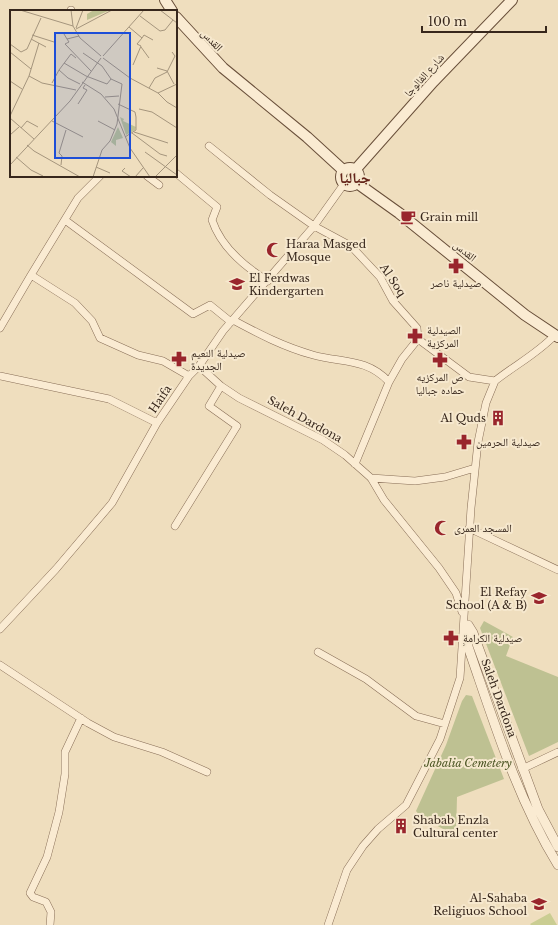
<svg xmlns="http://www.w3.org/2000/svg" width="558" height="925" viewBox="0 0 558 925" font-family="'Libre Baskerville','Noto Naskh Arabic',serif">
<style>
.green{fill:#cacd92}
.cemetery{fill:#bec192}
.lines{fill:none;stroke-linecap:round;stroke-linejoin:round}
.minor-casing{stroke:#886e57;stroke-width:8}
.tertiary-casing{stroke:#886e57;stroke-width:10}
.secondary-casing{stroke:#694f3a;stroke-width:12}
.minor{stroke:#faebd2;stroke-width:7}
.tertiary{stroke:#faebd2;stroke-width:9}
.secondary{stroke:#faebd2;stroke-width:10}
.labels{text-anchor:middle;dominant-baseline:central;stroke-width:4;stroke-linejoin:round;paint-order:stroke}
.street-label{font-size:11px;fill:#37271c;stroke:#f6e8ce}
.poi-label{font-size:11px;fill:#37271c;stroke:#f6e8ce;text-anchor:start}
.park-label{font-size:11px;font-style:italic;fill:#4a5422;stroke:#f6e8ce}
.district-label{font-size:15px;font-weight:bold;fill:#65251a;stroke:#f6e8ce}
.inset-road{fill:none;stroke:#a5957d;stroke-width:1}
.view{fill:#1d4ed8;fill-opacity:0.15;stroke:#1d4ed8;stroke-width:2}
.inset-edge{fill:none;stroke:#37271c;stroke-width:2}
</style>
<rect width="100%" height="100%" fill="#efdebe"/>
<!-- green -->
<path class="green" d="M550,913L557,925H531L530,924Z"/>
<!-- cemetery -->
<path class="cemetery" d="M484,621L513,637L506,656L558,677V742L529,756L480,628Z
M466,695L472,696L504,779L457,797L456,836L421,817L416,811L446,745L462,701Z"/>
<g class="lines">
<!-- minor casing -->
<g class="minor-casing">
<path id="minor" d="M71,10V11
M209,146L270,195L314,226L351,246L380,277L393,301L417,328L418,339L469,377L495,381L486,403L478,442L471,508L460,678L440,739L406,805L378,829L363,846L347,870L328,925
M176,173L217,207L212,220C221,247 245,267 268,281
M100,176L78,198L31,275L75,303L92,321L100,338L138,355L163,361L189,376
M147,176L159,185
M65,220L193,314L210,305L231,322
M233,320C259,334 284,347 313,355C342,363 367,358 389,382L402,359L418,339
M0,328L31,275
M199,366L221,386L239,398L323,440L345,455L371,478L384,500L439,568L456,593L462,612
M0,376L109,399L157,423
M495,381C515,365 537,354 555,335
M355,464L389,382
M371,478L415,481L445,477L475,468
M175,526L237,426L209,406L221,386
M469,528L558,570
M0,629L56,569L112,503L157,423L189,376L199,366L223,331L314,226L344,184
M318,652L366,679L416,716L445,724
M0,665L88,723L114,737L162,752L207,772
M522,769L558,752
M50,925L51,912L46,902L33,897L30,893L47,857L59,812L65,774V752L81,718"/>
</g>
<!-- tertiary casing -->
<g class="tertiary-casing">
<path id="tertiary" d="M468,625L465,638C492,715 515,795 558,865
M468,625L473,633L538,809L558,847"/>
</g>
<!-- secondary casing -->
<g class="secondary-casing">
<path id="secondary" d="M165,0L172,11
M176,17L223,68L307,137L343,170
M341 177a9 9 0 1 1 18 0a9 9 0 1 1-18 0Z
M356,169L433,82L512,0
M357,183L399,213L525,315L558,337"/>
</g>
<!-- minor -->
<use href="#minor" class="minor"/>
<!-- tertiary -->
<use href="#tertiary" class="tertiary"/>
<!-- secondary -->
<use href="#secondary" class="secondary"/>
</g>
<!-- icons -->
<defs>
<g id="cafe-bare" transform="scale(1.2)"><path d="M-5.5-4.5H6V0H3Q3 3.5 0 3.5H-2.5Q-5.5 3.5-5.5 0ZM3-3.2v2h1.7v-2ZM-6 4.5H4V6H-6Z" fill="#99252c" stroke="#f6e8ce" stroke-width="2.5" paint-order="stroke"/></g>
<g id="mosque-bare" transform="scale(1.2)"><path d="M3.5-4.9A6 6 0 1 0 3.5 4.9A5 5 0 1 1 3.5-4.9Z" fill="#99252c" stroke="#f6e8ce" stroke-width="2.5" paint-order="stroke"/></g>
<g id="pharmacy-bare" transform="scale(1.2)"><path d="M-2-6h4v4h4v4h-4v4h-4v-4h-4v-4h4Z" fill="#99252c" stroke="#f6e8ce" stroke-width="2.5" paint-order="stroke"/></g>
<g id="school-bare" transform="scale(1.2)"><path d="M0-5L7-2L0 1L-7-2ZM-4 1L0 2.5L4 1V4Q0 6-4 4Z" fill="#99252c" stroke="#f6e8ce" stroke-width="2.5" paint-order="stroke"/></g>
<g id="building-bare" transform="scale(1.2)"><path d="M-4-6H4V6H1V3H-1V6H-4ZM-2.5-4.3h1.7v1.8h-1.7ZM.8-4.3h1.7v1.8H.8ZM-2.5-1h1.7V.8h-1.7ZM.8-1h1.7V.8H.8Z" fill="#99252c" stroke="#f6e8ce" stroke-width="2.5" paint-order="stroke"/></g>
</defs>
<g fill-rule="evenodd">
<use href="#cafe-bare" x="408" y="217"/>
<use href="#mosque-bare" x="274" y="250"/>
<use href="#pharmacy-bare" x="456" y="266"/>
<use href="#school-bare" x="237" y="284"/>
<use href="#pharmacy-bare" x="415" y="336"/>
<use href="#pharmacy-bare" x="179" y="359"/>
<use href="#pharmacy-bare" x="440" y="360"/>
<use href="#building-bare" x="498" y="418"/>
<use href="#pharmacy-bare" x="464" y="442"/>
<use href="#mosque-bare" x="442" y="528"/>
<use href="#school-bare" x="539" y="598"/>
<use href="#pharmacy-bare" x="451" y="638"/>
<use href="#building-bare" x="401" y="826"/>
<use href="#school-bare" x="539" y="904"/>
</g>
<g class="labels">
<!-- street labels -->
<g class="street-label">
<text transform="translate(212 40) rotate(46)">القدس</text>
<text transform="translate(424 75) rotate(-48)">شارع الفالوجا</text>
<text transform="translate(465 251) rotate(39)">القدس</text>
<text transform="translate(393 280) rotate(56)">Al Soq</text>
<text transform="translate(160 399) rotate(-56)">Haifa</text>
<text transform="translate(305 419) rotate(29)">Saleh Dardona</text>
<text transform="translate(499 698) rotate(70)">Saleh Dardona</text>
</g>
<!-- poi labels -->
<g class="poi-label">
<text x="420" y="217">Grain mill</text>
<text x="286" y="244">Haraa Masged<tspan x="286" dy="13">Mosque</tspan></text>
<text x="249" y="278">El Ferdwas<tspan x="249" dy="13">Kindergarten</tspan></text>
<text x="456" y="283" text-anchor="middle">صيدلية ناصر</text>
<text x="427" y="330">الصيدلية<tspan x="427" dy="13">المركزية</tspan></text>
<text x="191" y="353">صيدلية النعيم<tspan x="191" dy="13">الجديدة</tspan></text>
<text x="440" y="377" text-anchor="middle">ص المركزيه<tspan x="440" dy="13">حماده جباليا</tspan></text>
<text x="486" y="418" text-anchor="end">Al Quds</text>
<text x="476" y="442">صيدلية الحرمين</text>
<text x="454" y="528">المسجد العمرى</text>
<text x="527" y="592" text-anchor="end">El Refay<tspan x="527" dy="13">School (A &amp; B)</tspan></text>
<text x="463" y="638">ِِصيدلية الكرامة</text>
<text x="413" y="820">Shabab Enzla<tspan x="413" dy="13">Cultural center</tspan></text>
<text x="527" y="898" text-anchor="end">Al-Sahaba<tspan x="527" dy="13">Religiuos School</tspan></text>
</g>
<!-- park labels -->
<g class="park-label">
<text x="468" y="763">Jabalia Cemetery</text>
</g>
<!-- district labels -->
<g class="district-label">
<text x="355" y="177">جباليا</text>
</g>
</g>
<!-- overview -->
<g transform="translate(10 10)">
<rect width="167" height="167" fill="#efdebe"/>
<path d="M84,0H98V1L77,10V4ZM110,107L114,109L113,111L126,117L125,120L116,125ZM108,117L113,128L106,130V136L101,132Z" fill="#bec192"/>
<path class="inset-road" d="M10,0L63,16L70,28L91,46M61,0L63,16M150,0L167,13M130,6L150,21L155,20L163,10M119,17L132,28L134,25L143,30M66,18L73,0M66,19L102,0M54,24L57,29L69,26M22,25L44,32M21,29L36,37M57,29L59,32L55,34L81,61M0,34L11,42L17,39L31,8M131,37L139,48M0,42L21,59M73,43L92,56L101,69L112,74L107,114L100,131L92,140L83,167M93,46L134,0M66,48L61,44L49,60L58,68L70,74M93,48L120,68L148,83L157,92L167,98M54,53L76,66M123,55L131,36L127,34L132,28M147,58L157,61L164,74M19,66L32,73L66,80M76,66L97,74L101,69M0,71L12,79M72,72L91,84L104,99L120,138L140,167M42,73L49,60M139,78L145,68L157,62L165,46L162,42M148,83L167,74M95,87L109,86M68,94L77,80L73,78L75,75M108,94L125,102L126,107V120L115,127M129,99L142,102L167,118M0,106L19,66L29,33M0,108L24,129M42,111L73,127M88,111L105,120M11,118L17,111L28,117M124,122L158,133M122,123L150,144L157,146M0,125L9,117M17,135L24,141L70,167M135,142L167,165M6,147L21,160L33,166M0,155L60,91L91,48M51,155L52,146L49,143L56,120M86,157L100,163M115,158L112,161L121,167M125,167L133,158M145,167L167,145"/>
<path class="view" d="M45,23H120V148H45Z"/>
<rect width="167" height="167" class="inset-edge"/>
</g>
<!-- scale -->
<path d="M422 26v6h124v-6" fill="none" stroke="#37271c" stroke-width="2"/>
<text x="428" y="26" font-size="12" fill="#37271c" stroke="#f6e8ce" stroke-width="3" paint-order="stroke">100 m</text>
</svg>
